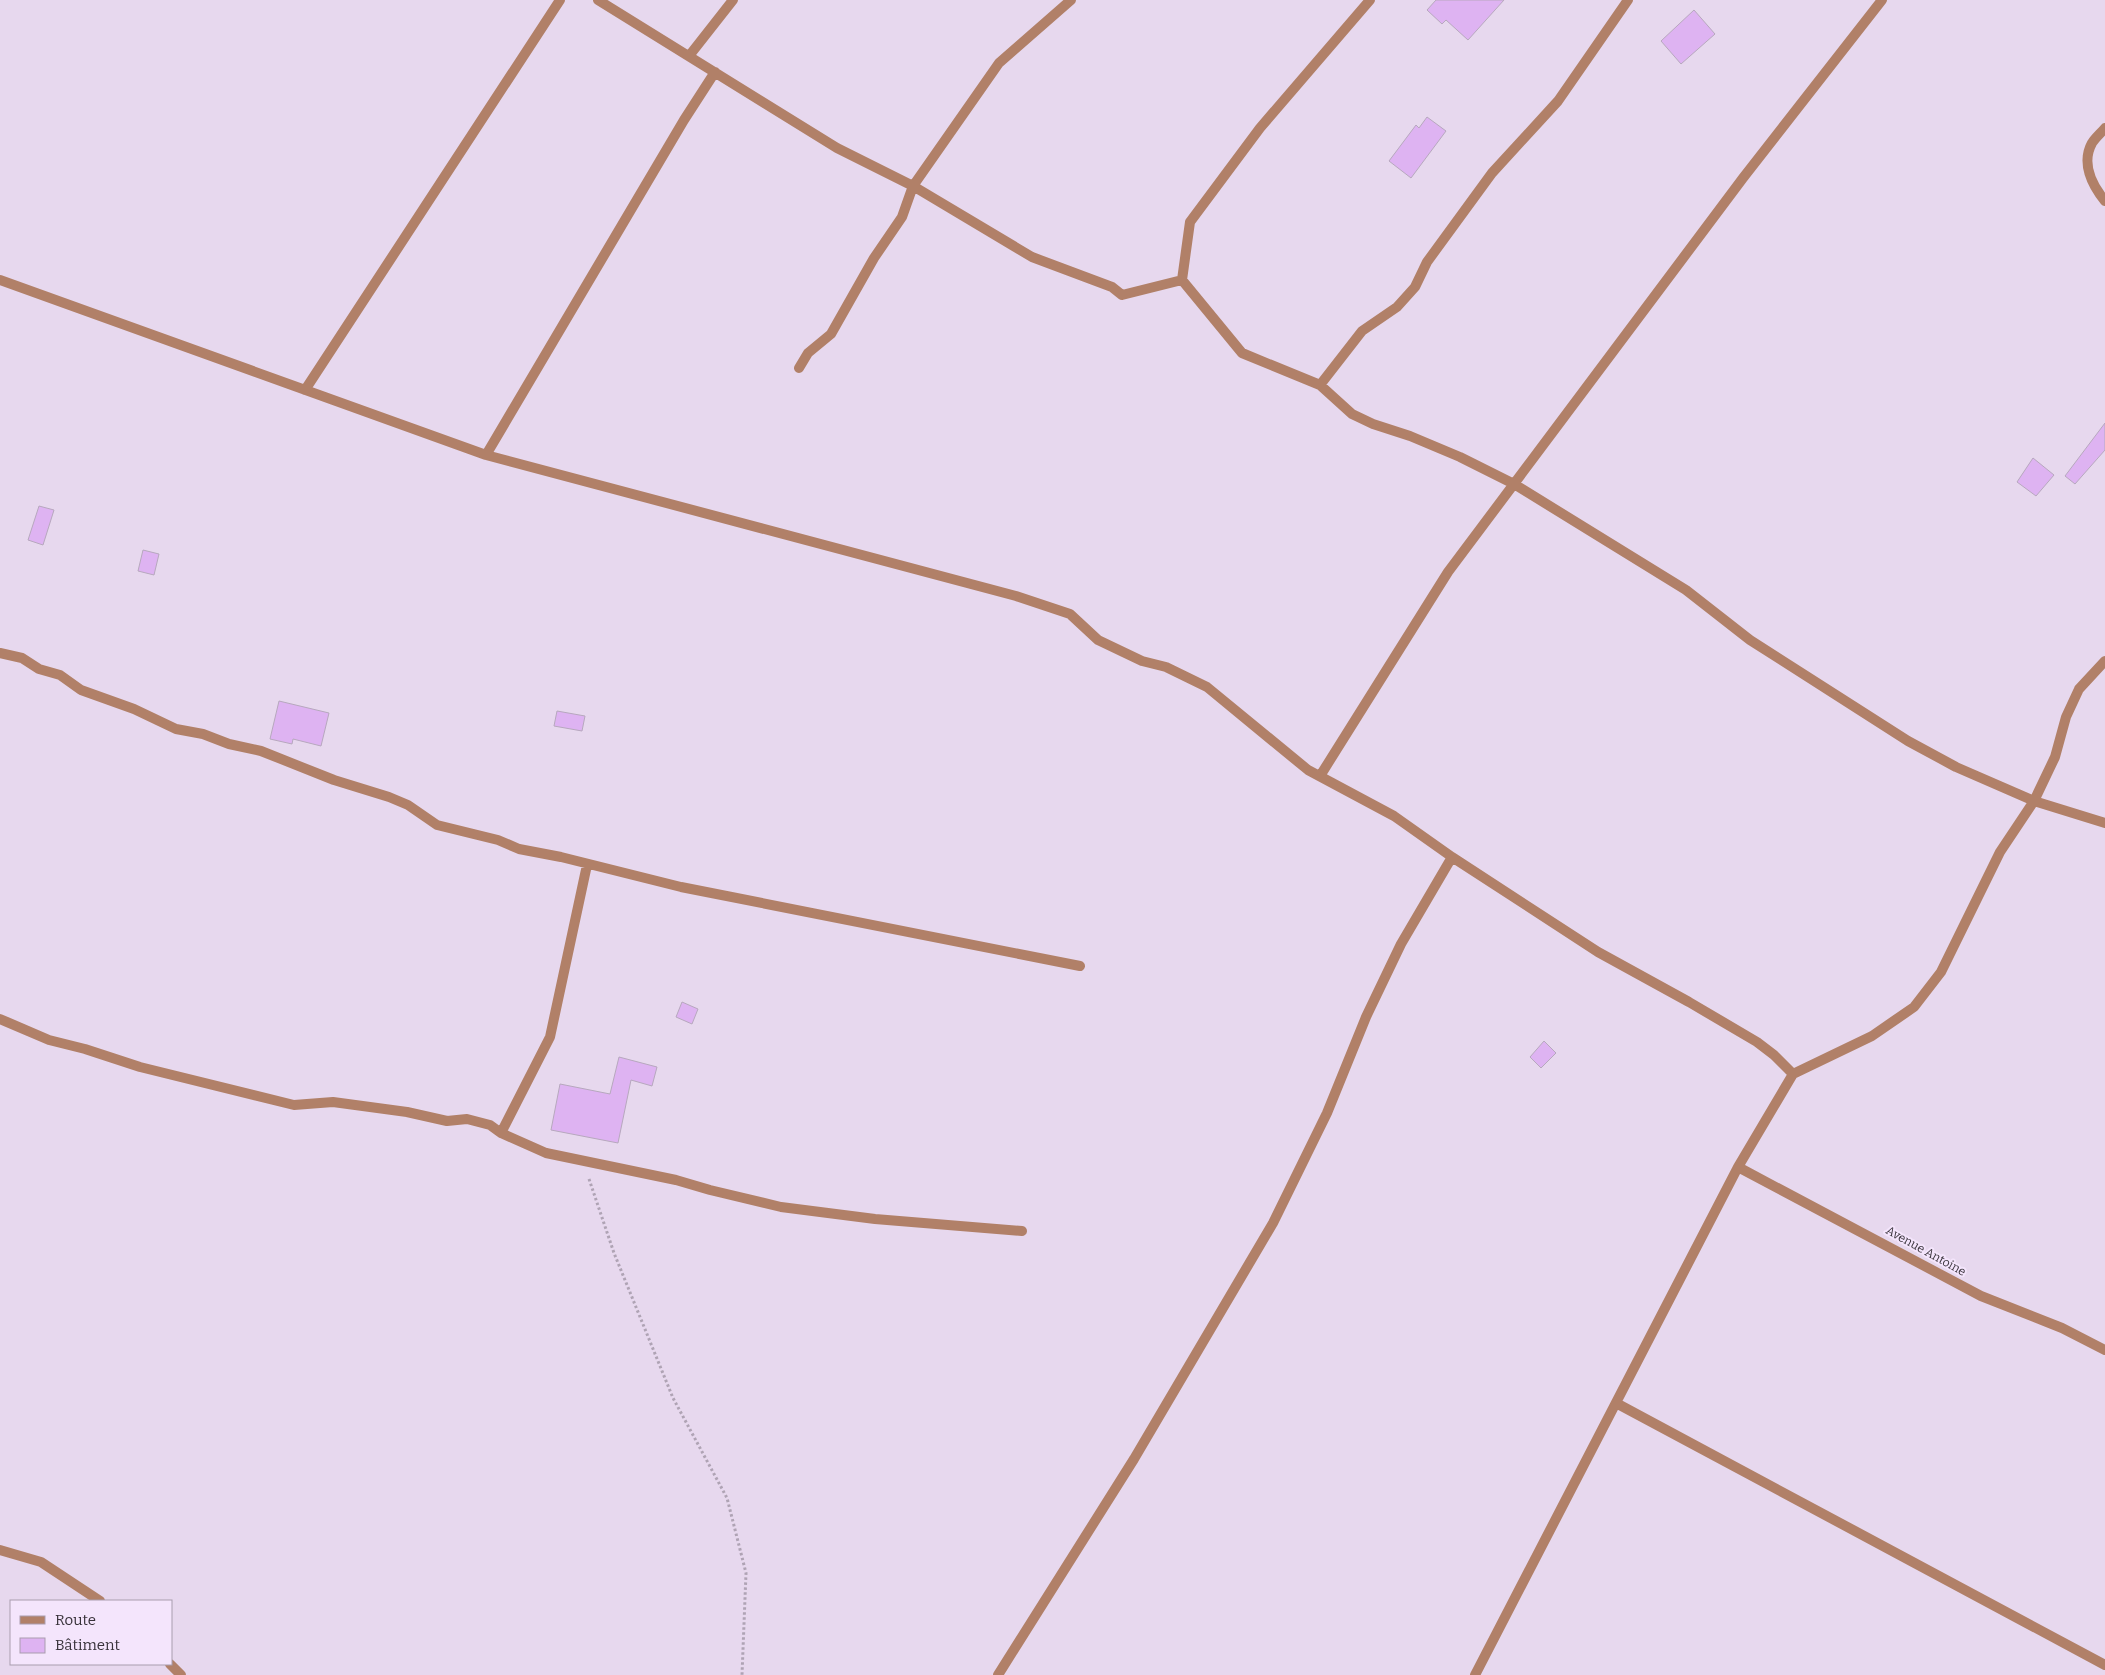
<svg xmlns="http://www.w3.org/2000/svg" width="2105" height="1675" viewBox="0 0 2105 1675" font-family="Bitter,serif">
<style>
.building{fill:#deb3f2;stroke:#b7a8be}
.lines{fill:none;stroke-linecap:round;stroke-linejoin:round}
.path{stroke:#afa3b4;stroke-width:3;stroke-dasharray:2.5 2.5;stroke-linecap:butt}
.street{stroke:#b18068;stroke-width:10}
.labels{text-anchor:middle;dominant-baseline:central;stroke-width:4;stroke-linejoin:round;paint-order:stroke}
.street-label{font-size:12px;fill:#38323a;stroke:#f4e5fc}
</style>
<rect width="100%" height="100%" fill="#e7d8ee"/>
<!-- building -->
<path class="building" d="M1436,0H1504L1468,40L1446,20L1442,24L1427,10Z
M1694,10L1715,34L1681,64L1661,41Z
M1427,117L1446,131L1411,178L1389,161L1416,125L1419,128Z
M2105,423V450L2075,484L2065,476Z
M2033,458L2054,475L2036,496L2017,482Z
M39,506L54,510L43,545L28,540Z
M143,550L159,554L154,575L138,571Z
M279,701L329,713L321,746L293,739L292,744L270,739Z
M557,711L585,716L582,731L554,726Z
M682,1002L698,1009L692,1024L676,1017Z
M1544,1041L1556,1053L1541,1068L1530,1057Z
M619,1057L657,1067L652,1086L631,1080L618,1143L551,1130L560,1084L610,1094Z"/>
<g class="lines">
<!-- path -->
<path class="path" d="M589,1179L614,1253L673,1398L727,1498L746,1573L742,1675"/>
<!-- street -->
<path class="street" d="M598,0L837,148L913,186L1032,257L1112,287L1122,295L1182,280L1242,353L1320,385L1352,414L1373,424L1410,436L1460,457L1514,484L1686,590L1750,640L1908,741L1956,767L2034,801L2105,823
M689,56L733,0
M2105,128C2101,133 2095,138 2092,143C2081,163 2092,185 2105,201
M0,280L486,455L1016,596L1070,614L1098,640L1142,661L1166,667L1207,687L1308,770L1394,816L1452,857L1598,952L1689,1002L1757,1042L1774,1055L1793,1074
M1182,280L1190,222L1260,128L1370,0
M799,368L808,353L831,334L874,258L902,217L913,186L999,63L1071,0
M1320,385L1362,331L1397,307L1415,287L1427,262L1492,173L1558,101L1628,0
M305,390L560,0
M486,455L684,120L715,72
M0,653L22,658L39,669L60,675L81,690L134,709L176,729L203,734L229,744L261,751L334,780L389,797L408,805L437,825L498,840L519,849L561,857L681,887L1080,966
M1320,776L1448,572L1743,178L1882,0
M0,1019L49,1040L85,1049L140,1067L294,1105L333,1102L407,1112L447,1121L467,1119L490,1125L501,1133L546,1153L676,1180L710,1190L781,1207L875,1219L1022,1231
M501,1133L550,1037L587,865
M1738,1167L1981,1296L2062,1328L2105,1350
M1616,1403L2105,1665
M0,1550L41,1562L100,1601
M170,1664L181,1675
M998,1675L1134,1459L1273,1223L1327,1113L1366,1017L1401,944L1452,857
M1475,1675L1738,1167L1793,1074L1872,1036L1914,1007L1941,972L2000,852L2034,801L2055,757L2066,717L2079,689L2105,661"/>
</g>
<g class="labels">
<!-- street labels -->
<g class="street-label">
<text transform="translate(1926 1251) rotate(29)">Avenue Antoine</text>
</g>
</g>
<!-- legend -->
<rect x="10" y="1600" width="162" height="65" fill="#f4e5fc" stroke="#a99dae"/>
<rect x="20" y="1616" width="25" height="8" fill="#b18068" stroke="#a99dae"/>
<text x="55" y="1625" font-size="15" fill="#38323a">Route</text>
<rect x="20" y="1638" width="25" height="15" fill="#deb3f2" stroke="#a99dae"/>
<text x="55" y="1650" font-size="15" fill="#38323a">Bâtiment</text>
</svg>
